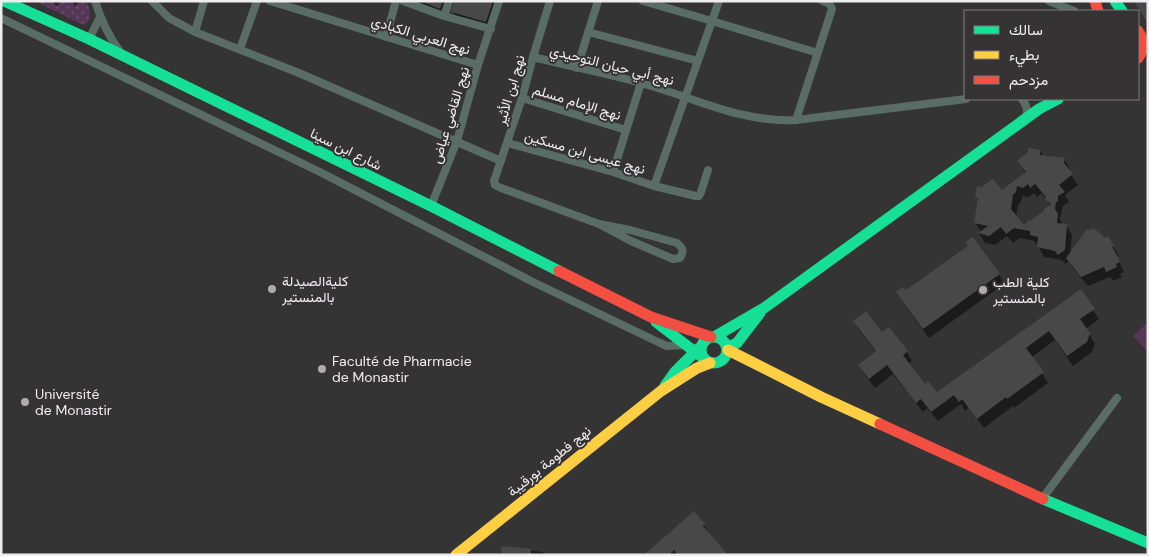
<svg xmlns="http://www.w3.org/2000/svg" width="1149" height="556" viewBox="0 0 1149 556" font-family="'DM Sans',Vazirmatn,sans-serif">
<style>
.park{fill:#573757}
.garden{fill:url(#garden-dots)}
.shadow{fill:#0007;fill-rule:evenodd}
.building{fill:#494849;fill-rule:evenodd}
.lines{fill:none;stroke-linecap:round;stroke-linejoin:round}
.street{stroke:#5a6c66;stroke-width:8}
.fast{stroke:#16e098;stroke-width:11}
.slow{stroke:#ffcf43;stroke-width:11}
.jam{stroke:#f24e42;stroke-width:11}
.poi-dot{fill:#aeacae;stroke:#363335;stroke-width:2}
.labels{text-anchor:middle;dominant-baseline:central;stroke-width:4;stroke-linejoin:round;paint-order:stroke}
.street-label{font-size:14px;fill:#efedef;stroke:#363335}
.poi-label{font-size:14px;fill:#efedef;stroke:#363335;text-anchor:start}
</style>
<defs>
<pattern id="garden-dots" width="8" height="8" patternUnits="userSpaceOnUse" patternTransform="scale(1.25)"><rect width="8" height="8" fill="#573757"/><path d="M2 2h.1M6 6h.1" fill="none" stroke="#6f546f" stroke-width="1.8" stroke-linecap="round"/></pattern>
</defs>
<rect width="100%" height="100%" fill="#353435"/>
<!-- park -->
<path class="park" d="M1148,322V352L1133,336Z"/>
<!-- garden -->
<path class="garden" d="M38,1H87C89,10 94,20 83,25L41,4Z"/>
<!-- shadow -->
<path class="shadow" d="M51,1H61L57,6Z
M71,1H80L75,6Z
M410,1H501L490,29L457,19L453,12L455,2L449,4L445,15Z
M1040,151L1043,156L1064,159L1070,169L1069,172L1078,185L1065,195L1069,202L1063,206L1060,219L1063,225H1066L1072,235L1070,254L1113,246L1119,256L1117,257L1124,272L1120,274L1122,277L1113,281L1110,277L1088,286L1073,268L1069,261L1065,264L1062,260L1044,257L1038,245H1037L1034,241L1020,238L1013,243L1007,236L995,245L985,243L979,233L981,232L975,223L979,200L977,197L1001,192L1026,174L1018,161ZM1034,193L1037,197L1042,193L1050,205L1045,212L1023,227L1016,217L1018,205L1021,202L1023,196L1029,197Z
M999,274L1004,284L929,338L903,302L898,293Z
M1080,291L1099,319L1086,329L1095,344L1092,352L1073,366L1055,340L1032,357L1048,383L1014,408L1013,406L984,428L969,408L965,411L961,404L938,421L927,408L923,412L893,374L875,388L865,375L859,365L876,352L860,331L854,322L882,334L907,352L912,361L908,364L925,385L937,394Z
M704,525L708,532L707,533L726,555H646Z
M503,547L543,552L545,555H502Z"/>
<!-- building -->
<path class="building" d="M420,1H443L440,9Z
M454,1H493L486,22L451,12Z
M1134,1H1148V24Z
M1028,148L1040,150V155L1065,158L1064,163L1073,174L1059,185L1065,192L1058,196V201L1056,202L1055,209L1058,214L1057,223L1067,224L1065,250L1058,255L1055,251L1037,247L1038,237L1030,235V231L1014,228L1006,234L1001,227L989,236L978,233L988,226L974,223L978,198L975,197L977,186L981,187L993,179L1002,190L1026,172L1017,161L1028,152ZM1028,184L1030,188L1035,184L1046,197L1045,199L1051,204L1044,209V211L1030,221L1029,220L1024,225L1011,209L1013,195L1016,192L1017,186L1023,188Z
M1092,228L1099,232L1105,238L1108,236L1114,246L1112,247L1117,255L1120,262L1116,264L1117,267L1106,272L1104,267L1081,277L1066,258L1087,229L1090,231Z
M973,237L1000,274L923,329L896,292L903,287L906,290L968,246L965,242Z
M1081,289L1095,309L1080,319L1090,333L1087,342L1067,356L1049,331L1026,348L1044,372L1007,399L1006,397L977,419L962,399L959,402L954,395L931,412L921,399L916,403L887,365L869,379L858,365L876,351L853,321L866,311L882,332L889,327L908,351L903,355L925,384L928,381L937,392Z
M694,511L705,524L703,526L728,555H678L674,550L669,555H644Z
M502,546L531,549V555H501Z"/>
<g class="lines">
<!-- street -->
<path class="street" d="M95,1C101,20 109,37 121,53
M152,1L169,18L195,32L299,73L501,161
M270,1L478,65
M403,1L444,16L491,29
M550,1L533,57L522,98L494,181L495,185L501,188L599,224L630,230L677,243C683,248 684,251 680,258L673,259L631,241L599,224
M643,1L712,21L818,53
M1049,1L1074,11
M444,16L449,1
M1,18L320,172L533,282L658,342L667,346L686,345
M195,32L204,1
M588,32L698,61
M386,37L396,1
M89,39L100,17
M240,49L257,1
M533,57C569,66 605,73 641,83C693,97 741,123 796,120L966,99
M577,68L598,1
M522,98L626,130
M1022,99C1027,106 1028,110 1026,119
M796,120L832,9C831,4 828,3 823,1
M508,143L613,172L654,186L696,196H699L701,192L708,170
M613,172L641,83
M654,186L719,1
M431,206L457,141L478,65L499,1
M1042,499L1117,398"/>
<!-- fast -->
<path class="fast" d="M4,1L89,39L431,206L559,271
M1115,1L1122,11
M656,322L703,358
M701 350a13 13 0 1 1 26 0a13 13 0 1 1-26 0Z
M714,337L764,308L1039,109L1058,99
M727,348L737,343L760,313
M665,386L675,372L699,348
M1043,499L1148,543"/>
<!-- slow -->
<path class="slow" d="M728,350L821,397L880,424
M456,555L661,391L697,368L710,363"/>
<!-- jam -->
<path class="jam" d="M1095,1L1098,11
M1138,31C1144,40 1145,49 1138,58
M559,271L651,317L711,337
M880,424L1043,499"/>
</g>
<!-- markers -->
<g class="poi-dot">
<circle cx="272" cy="289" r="5"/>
<circle cx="983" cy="290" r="5"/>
<circle cx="322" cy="369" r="5"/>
<circle cx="25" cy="402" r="5"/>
</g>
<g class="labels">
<!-- street labels -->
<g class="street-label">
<text transform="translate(421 35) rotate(17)">نهج العربي الكبادي</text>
<text transform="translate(612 65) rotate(14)">نهج أبي حيان التوحيدي</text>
<text transform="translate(510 90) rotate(-74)">نهج ابن الأثير</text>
<text transform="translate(577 102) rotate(17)">نهج الإمام مسلم</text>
<text transform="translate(450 115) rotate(-73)">نهج القاضي عياض</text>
<text transform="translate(346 149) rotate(26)">شارع ابن سينا</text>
<text transform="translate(585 152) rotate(16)">نهج عيسى ابن مسكين</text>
<text transform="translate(549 461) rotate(-39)">نهج فطومة بورقيبة</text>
</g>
<!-- poi labels -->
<g class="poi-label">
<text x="282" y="281">كليةالصيدلة<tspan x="282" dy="16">بالمنستير</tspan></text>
<text x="993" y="282">كلية الطب<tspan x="993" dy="16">بالمنستير</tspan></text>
<text x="332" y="361">Faculté de Pharmacie<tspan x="332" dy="16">de Monastir</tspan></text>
<text x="35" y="394">Université<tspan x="35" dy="16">de Monastir</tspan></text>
</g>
</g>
<!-- border -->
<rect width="1149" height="556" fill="none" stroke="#efedef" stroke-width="5"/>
<!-- legend -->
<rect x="964" y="10" width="175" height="90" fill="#363335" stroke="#807d7f"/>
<rect x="974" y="26" width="25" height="8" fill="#16e098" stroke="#807d7f"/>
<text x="1009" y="35" font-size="15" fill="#efedef">سالك</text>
<rect x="974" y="51" width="25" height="8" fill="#ffcf43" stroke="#807d7f"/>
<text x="1009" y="60" font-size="15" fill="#efedef">بطيء</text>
<rect x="974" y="76" width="25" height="8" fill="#f24e42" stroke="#807d7f"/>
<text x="1009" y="85" font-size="15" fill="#efedef">مزدحم</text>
</svg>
